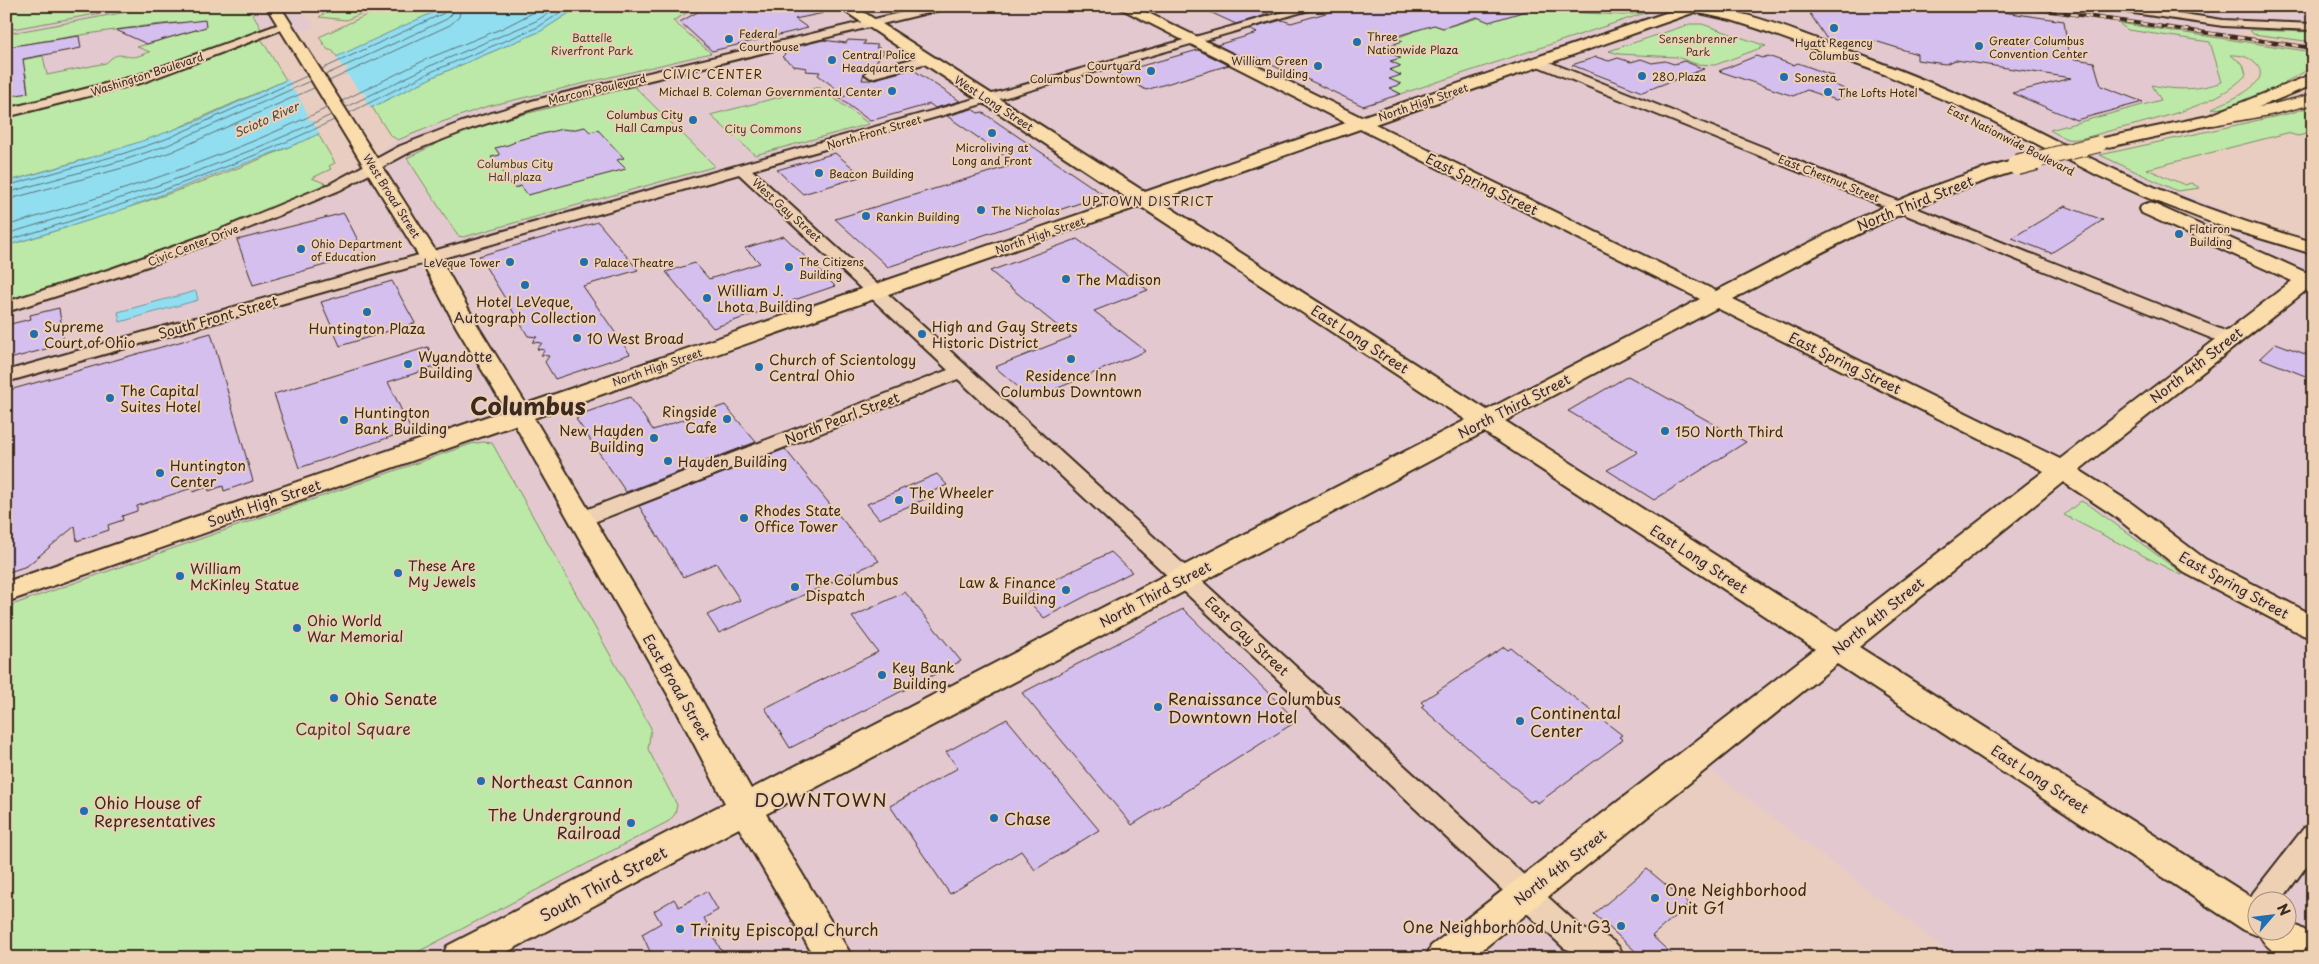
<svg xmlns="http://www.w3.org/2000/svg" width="2319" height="964" viewBox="0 0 2319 964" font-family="'Playpen Sans',sans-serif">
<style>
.built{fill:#e3c9cf;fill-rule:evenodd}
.green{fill:#bce9a7;stroke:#7c8a62}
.water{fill:#91def1;stroke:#6f969d}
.pier{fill:#e9cdc1}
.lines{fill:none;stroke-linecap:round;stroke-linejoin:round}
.shore{stroke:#5d7272;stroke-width:1}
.building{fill:#d4bfef;stroke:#3b2a1e}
.minor-casing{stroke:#3b2a1e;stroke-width:4}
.major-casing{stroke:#3b2a1e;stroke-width:4}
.highway-casing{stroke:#3b2a1e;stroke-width:3}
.minor{fill:#eed1b5;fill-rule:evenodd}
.major{fill:#faddab;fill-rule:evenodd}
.highway{fill:#faddab;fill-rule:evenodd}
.rail-casing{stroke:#3b2a1e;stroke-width:4}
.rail{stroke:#eed1b5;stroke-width:2.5;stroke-dasharray:7;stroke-linecap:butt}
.major-bridge-far1-casing{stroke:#3b2a1e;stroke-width:18;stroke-linecap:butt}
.major-bridge-casing{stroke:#3b2a1e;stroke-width:23;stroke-linecap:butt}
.major-bridge-far1{stroke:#faddab;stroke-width:16}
.major-bridge{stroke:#faddab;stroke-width:20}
.poi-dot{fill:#1f6fb2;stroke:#eed1b5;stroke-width:2}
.labels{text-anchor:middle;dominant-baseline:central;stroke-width:4;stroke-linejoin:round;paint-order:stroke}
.far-poi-label{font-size:11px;fill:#3b2a1e;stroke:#eed1b5;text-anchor:start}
.far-park-label{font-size:11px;fill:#483d2c;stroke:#eed1b5}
.far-street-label{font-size:11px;fill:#3b2a1e;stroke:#eed1b5}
.far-neighbourhood-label{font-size:12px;letter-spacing:1px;fill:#3b2a1e;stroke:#eed1b5}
.far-water-label{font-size:12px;font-style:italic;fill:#48453e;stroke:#eed1b5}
.street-label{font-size:14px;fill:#3b2a1e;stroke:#eed1b5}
.poi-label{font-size:14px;fill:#3b2a1e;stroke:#eed1b5;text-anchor:start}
.near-poi-label{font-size:16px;fill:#3b2a1e;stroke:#eed1b5;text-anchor:start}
.near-park-label{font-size:16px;fill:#483d2c;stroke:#eed1b5}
.near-street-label{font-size:16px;fill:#3b2a1e;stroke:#eed1b5}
.near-quarter-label{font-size:19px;letter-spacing:1px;fill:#3b2a1e;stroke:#eed1b5}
.town-label{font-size:24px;font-weight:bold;fill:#3b2a1e;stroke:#eed1b5}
</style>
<rect width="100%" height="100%" fill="#e9cdc1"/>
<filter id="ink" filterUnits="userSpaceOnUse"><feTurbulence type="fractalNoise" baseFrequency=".02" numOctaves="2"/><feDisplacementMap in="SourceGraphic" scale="10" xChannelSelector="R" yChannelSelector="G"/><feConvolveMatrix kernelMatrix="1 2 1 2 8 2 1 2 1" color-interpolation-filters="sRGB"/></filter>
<g filter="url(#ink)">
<!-- built -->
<path class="built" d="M138,6H300L315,27L254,41L216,57L113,91L6,117V29Z
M698,6H2313V32L2250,30L2210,42L2222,82L2206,87L2169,90L2153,85L2162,100L2051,130L2155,181L2248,221L2313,241V958H1957L1696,759L1526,894L1574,939L1580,958H6V304L329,185L398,140L460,115L519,99L710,54L673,20ZM2256,902H2286V932H2256Z"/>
<!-- green -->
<path class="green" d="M6,6H140L7,30Z
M159,6H248L261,29C181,67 92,89 6,109V97L28,92L26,74L16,61L43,56L47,75L106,63C118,51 119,56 133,57C138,57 145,53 150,52L137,47L196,30L206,25C193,14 41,42 14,46H6V34Z
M357,6H379L346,20L319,17L325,13Z
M386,6H447L337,57L332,50H328L319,37Z
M580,6H698L673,21L711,53L485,107L442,122L398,140L390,135L372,107L435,76L541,31Z
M1530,10L1623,15L1648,12L1401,94L1389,88L1397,38L1432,24L1443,28L1478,18Z
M2118,23L2313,52V67C2295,77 2229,114 2212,108C2226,102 2275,84 2256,64C2248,56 2241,55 2230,55L2243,64L2246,75C2217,107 2146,122 2105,132C2095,135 2077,141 2067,139C2062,137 2055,133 2050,130L2161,100L2152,85C2175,91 2199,90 2222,82L2210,42L2128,30Z
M1690,24H1702L1766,46L1715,65L1696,64L1677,57L1619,54L1609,51Z
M2250,30L2313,32V42L2253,34Z
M260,40H262L286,80L164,134L121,149L6,182V117L147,81Z
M632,87H635L714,165L713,167L464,237L458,236L407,158L455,135L501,120Z
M819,87L869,124L755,155L710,115Z
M2313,106V132L2298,136L2287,133L2147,169L2185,185L2191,183L2200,188L2177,191L2100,155L2291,113Z
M318,134L335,163L329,166L331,169L312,178L329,185C224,233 115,269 6,304V246C112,214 218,180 318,134Z
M483,442L492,443L651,728L648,749L677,805L675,814L669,821L406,958H6V607L471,444Z
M2081,501L2092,507L2183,574L2181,575L2064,515Z"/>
<!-- water -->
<path class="water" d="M447,6H580L541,31L435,76L304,141L116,212L6,246V182C72,164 136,145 199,120Z
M196,291L198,300L120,322L118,312Z"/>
<!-- pier -->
<path class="pier" d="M335,55L342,66L349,67L345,71L360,92L367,94L364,98L372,110L321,136L312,120L305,118L308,114L295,91L288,90L292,86L286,77Z"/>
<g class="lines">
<!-- shore -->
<path class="shore" d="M322,69L444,13L447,6
M325,75L447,19L452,14L454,6
M329,81L450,25L459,17L461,6
M342,101L427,59L503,28L546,6
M346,107L430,66L536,21L560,6
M349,113L433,71L538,27L571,6
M6,186L122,154L166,139L307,76
M6,193L124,160L168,145L310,81
M6,200L126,167L171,152L314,88
M6,226C116,193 224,158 327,108
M6,234C117,201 226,165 331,115
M6,241C118,207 228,171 334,120"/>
</g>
<!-- building -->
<path class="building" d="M708,6H823L824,13L795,19L808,28L712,51L680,22Z
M1197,6H1251L1269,14L1236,24Z
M1350,6H1529V10L1489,22L1477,17L1443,28L1434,25L1394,37L1403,41L1391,45L1401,49L1390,53L1401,58L1390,61L1401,66L1389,70L1401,75L1389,79L1401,84L1389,88L1401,94L1363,106L1296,74L1292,75L1256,57L1248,60L1217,45L1257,33L1249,29L1282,20L1291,23Z
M1805,6H2005L2003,12L2064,21L2069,58L2094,62L2101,86L2143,102L2076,120L2012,93L2071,78L1956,60L1945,64L1917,60V54L1875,41L1856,47L1826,38Z
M205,20L206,27L147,44L116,30Z
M79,36L81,48L23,59L28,93L6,97V47Z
M823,40L846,43L848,40L866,41L863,44L878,45L876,48H880L878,50L885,51L871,68L865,70L862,80H871L912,69L960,101L935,108L930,104L870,121L839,98L846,96L818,75L820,72L805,71L807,68L794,66L782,57L791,48Z
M1198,50L1229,65L1146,90L1116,73Z
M1756,56L1762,58L1768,56L1793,65L1798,63L1834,76L1824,80L1853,93L1836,100L1807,90L1793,96L1719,71Z
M1596,57L1609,61L1618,58L1631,62L1641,59L1652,63L1665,61L1674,64L1684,61L1704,69L1642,92L1572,65Z
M972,109L978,113L982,112L1104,195L888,267L835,219L1016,164L947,116Z
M585,127L590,132L598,130L624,158L617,160L626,169L528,195L521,186L514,188L491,157L500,155L495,148L508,145L515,142L514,141L562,129L571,130Z
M835,153L863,176L803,194L777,170Z
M2065,206L2103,220L2051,253L2012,238Z
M344,213L365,254L253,285L237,240Z
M598,222L638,270L583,286L630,354L555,379L545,362L549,356L541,355L545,350L537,349L542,343L532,342L537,337L528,336L479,256Z
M784,236L835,286L713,328L666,272L695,263L709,279L760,263L745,248Z
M1077,239L1148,290L1094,311L1146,351L1032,399L995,367L1071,337L990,271Z
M392,281L415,323L340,346L321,302Z
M59,308L64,344L6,360V325L31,319L30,315Z
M211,333L253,481L224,491L223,486L209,491L208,487L193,492L192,488L137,506V511L122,516L123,520L108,525L109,530L77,541L75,526L27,566L6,573V391Z
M2276,343L2313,357V379L2260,358Z
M428,347L438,366L388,382L411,430L299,468L274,394Z
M1628,376L1746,442L1654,500L1607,470L1638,452L1568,411Z
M630,397L653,430L725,405L756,442L626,492L576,419L587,412Z
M785,449L863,545H865L879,561L719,633L707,615L740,600L716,563L683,577L639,506Z
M937,474L947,485L929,493L932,496L879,519L867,504Z
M1111,552L1132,572L1044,618L1023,595Z
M905,592L961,661L790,748L765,708L878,652L852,617Z
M1183,609L1297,721L1132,825L1022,693Z
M1504,647L1508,650L1511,648L1622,735L1619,737L1623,740L1538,803L1534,800L1530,802L1421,707L1424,705L1421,702Z
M1007,719L1099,830L1035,870L1021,851L950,894L890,806L958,768L946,752Z
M1647,869L1689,904L1652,936L1676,958H1643L1594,914Z
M707,891L718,910L704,918L725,958H653L642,934L661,923L654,911L674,899L679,907Z"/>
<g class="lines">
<!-- minor casing -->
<g class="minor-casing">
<path id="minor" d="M929,6H949L944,9L539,107L472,128L410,152L340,190L227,237L123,275L6,312V302L111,269L217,231L330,184L400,146L462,122L535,100Z
M1305,6H1323L752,170L1583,929C1602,934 1617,938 1625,958H1591L1564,948L958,379L589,524L582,526L575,524L572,519L575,514L948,370L739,174L6,382V371Z
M2101,6H2131L2223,20L2313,24V30L2223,26L2106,9Z
M285,22L289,23L291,25L289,27L144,82L6,117V109L136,76Z
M927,55L933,59L931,62L871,78L865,74L867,71Z
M1539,58L2235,335L2238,339L2235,343H2223L1535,65L1533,62L1535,59Z
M2313,825V857L2280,902H2256V912L2253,911L2249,902L2253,893L2304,828Z"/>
</g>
<!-- major casing -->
<g class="major-casing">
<path id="major" d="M266,6H280L440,258L479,328L526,404L1127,198L837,6H854L1145,192L1346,123L1116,6H1134L1361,117L1686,6C1736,6 1789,29 1838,47C1893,67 1948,89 2002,114C2039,131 2074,151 2111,168C2176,198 2243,223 2313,242V254L2226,228L2148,198L2097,175L1991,120L1884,74L1759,29L1731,20L1695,12L1375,124L1716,291C1814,241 1910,186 2017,160L2023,161L2026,165L2023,169C1920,198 1828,249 1733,299L2060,459L2292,281L2142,213L2140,209L2142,205L2149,203L2156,205L2305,272L2313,269V289L2309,288L2079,470L2131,503L2205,559L2313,615V638L2303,635L2185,573L2113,515L2063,482L1859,647L2259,902H2256V932H2286V920L2313,935V958C2290,958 2270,957 2259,934L2256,935L2244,930L1837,664L1472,958H1426L1431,946L1815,649L1484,432L766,814L853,958H815L739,828L496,958H442L447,946L725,803L671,700L515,425L6,602V582L506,410L457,328L420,258ZM1360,129L1700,299L1487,410L1158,200ZM1140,206L1466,420L751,789L693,685L534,418ZM1717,308L2044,471L1836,632L1505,421Z
M2313,74V85L2219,123L2099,149L2093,148L2090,144L2093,140L2099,139L2208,116Z"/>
</g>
<!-- highway casing -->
<g class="highway-casing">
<path id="highway" d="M2313,94V104L2270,115L2213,125L2207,124L2204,120L2207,116L2213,115L2270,105Z"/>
</g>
<!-- minor -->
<use href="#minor" class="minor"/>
<!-- major -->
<use href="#major" class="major"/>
<!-- highway -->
<use href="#highway" class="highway"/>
<!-- rail casing -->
<g class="rail-casing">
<path id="rail" d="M2015,6L2313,48"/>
</g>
<!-- rail -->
<use href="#rail" class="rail"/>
<!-- major-bridge-far1 casing -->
<g class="major-bridge-far1-casing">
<path id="major-bridge-far1" d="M2031,161L2099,144"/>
</g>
<!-- major-bridge casing -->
<g class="major-bridge-casing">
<path id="major-bridge" d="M2017,165L2036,160"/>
</g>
<!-- major-bridge-far1 -->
<use href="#major-bridge-far1" class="major-bridge-far1"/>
<!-- major-bridge -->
<use href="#major-bridge" class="major-bridge"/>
</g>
</g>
<!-- markers -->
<g class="poi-dot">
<circle cx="1834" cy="28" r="5"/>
<circle cx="729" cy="39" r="5"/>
<circle cx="1357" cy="42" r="5"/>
<circle cx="1979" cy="46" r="5"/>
<circle cx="832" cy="60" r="5"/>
<circle cx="1318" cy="66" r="5"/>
<circle cx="1151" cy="71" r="5"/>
<circle cx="1642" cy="76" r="5"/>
<circle cx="1784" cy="77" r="5"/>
<circle cx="892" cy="91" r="5"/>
<circle cx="1828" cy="92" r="5"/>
<circle cx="693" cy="120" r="5"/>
<circle cx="992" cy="133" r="5"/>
<circle cx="819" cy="173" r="5"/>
<circle cx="981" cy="210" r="5"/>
<circle cx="866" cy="216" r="5"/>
<circle cx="2179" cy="234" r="5"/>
<circle cx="301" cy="249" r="5"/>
<circle cx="510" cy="262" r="5"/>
<circle cx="584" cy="262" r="5"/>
<circle cx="789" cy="267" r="5"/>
<circle cx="1066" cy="279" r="5"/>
<circle cx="525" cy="285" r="5"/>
<circle cx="707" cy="298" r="5"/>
<circle cx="367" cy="312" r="5"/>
<circle cx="34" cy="334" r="5"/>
<circle cx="922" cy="334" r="5"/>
<circle cx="577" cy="338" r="5"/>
<circle cx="1071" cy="359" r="5"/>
<circle cx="408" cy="364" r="5"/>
<circle cx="759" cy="367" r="5"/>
<circle cx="110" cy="398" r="5"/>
<circle cx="727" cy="419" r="5"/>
<circle cx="344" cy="420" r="5"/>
<circle cx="1665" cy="431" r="5"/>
<circle cx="654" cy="438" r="5"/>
<circle cx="668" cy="461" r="5"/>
<circle cx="160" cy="473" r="5"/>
<circle cx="899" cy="500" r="5"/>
<circle cx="744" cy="518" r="5"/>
<circle cx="398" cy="573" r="5"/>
<circle cx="180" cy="576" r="5"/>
<circle cx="795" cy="587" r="5"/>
<circle cx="1066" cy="590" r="5"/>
<circle cx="297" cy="628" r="5"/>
<circle cx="882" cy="675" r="5"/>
<circle cx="334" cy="698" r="5"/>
<circle cx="1158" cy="707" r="5"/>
<circle cx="1520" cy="721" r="5"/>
<circle cx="481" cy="781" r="5"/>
<circle cx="84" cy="811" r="5"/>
<circle cx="994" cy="818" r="5"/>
<circle cx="631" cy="823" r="5"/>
<circle cx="1655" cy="898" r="5"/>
<circle cx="1621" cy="926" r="5"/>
<circle cx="680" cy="929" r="5"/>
</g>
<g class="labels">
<!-- far-poi labels -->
<g class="far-poi-label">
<text x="739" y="33">Federal<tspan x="739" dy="13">Courthouse</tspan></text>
<text x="1367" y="36">Three<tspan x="1367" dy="13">Nationwide Plaza</tspan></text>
<text x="1989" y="40">Greater Columbus<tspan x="1989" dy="13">Convention Center</tspan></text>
<text x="1834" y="42" text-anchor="middle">Hyatt Regency<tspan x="1834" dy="13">Columbus</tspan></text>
<text x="842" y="54">Central Police<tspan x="842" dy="13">Headquarters</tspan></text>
<text x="1308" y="60" text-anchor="end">William Green<tspan x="1308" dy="13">Building</tspan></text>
<text x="1141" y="65" text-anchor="end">Courtyard<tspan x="1141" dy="13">Columbus Downtown</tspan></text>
<text x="1652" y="76">280 Plaza</text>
<text x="1794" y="77">Sonesta</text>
<text x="882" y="91" text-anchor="end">Michael B. Coleman Governmental Center</text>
<text x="1838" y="92">The Lofts Hotel</text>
<text x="683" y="114" text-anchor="end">Columbus City<tspan x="683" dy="13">Hall Campus</tspan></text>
<text x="992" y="147" text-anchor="middle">Microliving at<tspan x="992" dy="13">Long and Front</tspan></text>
<text x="829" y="173">Beacon Building</text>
<text x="991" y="210">The Nicholas</text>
<text x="876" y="216">Rankin Building</text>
<text x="2189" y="228">Flatiron<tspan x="2189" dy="13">Building</tspan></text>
<text x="311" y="243">Ohio Department<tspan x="311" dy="13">of Education</tspan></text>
<text x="799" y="261">The Citizens<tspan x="799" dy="13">Building</tspan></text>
<text x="500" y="262" text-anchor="end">LeVeque Tower</text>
<text x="594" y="262">Palace Theatre</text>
</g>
<!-- far-park labels -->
<g class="far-park-label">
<text x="592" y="37">Battelle<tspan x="592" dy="13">Riverfront Park</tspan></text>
<text x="1698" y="38">Sensenbrenner<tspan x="1698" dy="13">Park</tspan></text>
<text x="763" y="128">City Commons</text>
<text x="515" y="163">Columbus City<tspan x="515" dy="13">Hall plaza</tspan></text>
</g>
<!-- far-street labels -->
<g class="far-street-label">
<text transform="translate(147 74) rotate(-18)">Washington Boulevard</text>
<text transform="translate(597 89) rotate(-13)">Marconi Boulevard</text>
<text transform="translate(1423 102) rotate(-19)">North High Street</text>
<text transform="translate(994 103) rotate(33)">West Long Street</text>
<text transform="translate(874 132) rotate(-16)">North Front Street</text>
<text transform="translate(2011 140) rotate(27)">East Nationwide Boulevard</text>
<text transform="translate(1829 178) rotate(22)">East Chestnut Street</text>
<text transform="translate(392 196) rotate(58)">West Broad Street</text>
<text transform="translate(787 210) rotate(42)">West Gay Street</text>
<text transform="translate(1040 235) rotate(-19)">North High Street</text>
<text transform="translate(193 245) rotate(-21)">Civic Center Drive</text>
<text transform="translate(657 367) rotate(-19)">North High Street</text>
</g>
<!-- far-neighbourhood labels -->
<g class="far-neighbourhood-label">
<text x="713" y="74">CIVIC CENTER</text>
<text x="1148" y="201">UPTOWN DISTRICT</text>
</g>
<!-- far-water labels -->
<g class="far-water-label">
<text transform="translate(266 119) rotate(-24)">Scioto River</text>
</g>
<!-- street labels -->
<g class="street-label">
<text transform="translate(1482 184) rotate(26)">East Spring Street</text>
<text transform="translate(1915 203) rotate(-22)">North Third Street</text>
<text transform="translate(218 317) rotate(-16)">South Front Street</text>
<text transform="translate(1360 339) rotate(33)">East Long Street</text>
<text transform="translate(1845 363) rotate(26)">East Spring Street</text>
<text transform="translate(2196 365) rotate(-38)">North 4th Street</text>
<text transform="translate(1514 406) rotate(-27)">North Third Street</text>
<text transform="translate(842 418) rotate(-21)">North Pearl Street</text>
<text transform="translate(264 503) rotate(-19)">South High Street</text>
<text transform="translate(1699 559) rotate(33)">East Long Street</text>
<text transform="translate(2234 585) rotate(29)">East Spring Street</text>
<text transform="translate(1155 594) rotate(-28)">North Third Street</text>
<text transform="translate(1878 616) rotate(-39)">North 4th Street</text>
<text transform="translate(1247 636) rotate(43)">East Gay Street</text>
<text transform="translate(677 687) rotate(60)">East Broad Street</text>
<text transform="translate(2040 779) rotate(33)">East Long Street</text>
<text transform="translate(1560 867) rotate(-38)">North 4th Street</text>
</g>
<!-- poi labels -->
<g class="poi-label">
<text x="1076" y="279">The Madison</text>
<text x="717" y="290">William J.<tspan x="717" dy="16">Lhota Building</tspan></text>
<text x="525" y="301" text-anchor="middle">Hotel LeVeque,<tspan x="525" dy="16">Autograph Collection</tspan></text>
<text x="44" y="326">Supreme<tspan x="44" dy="16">Court of Ohio</tspan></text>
<text x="932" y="326">High and Gay Streets<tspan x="932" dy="16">Historic District</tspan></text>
<text x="367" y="328" text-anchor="middle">Huntington Plaza</text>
<text x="587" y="338">10 West Broad</text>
<text x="418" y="356">Wyandotte<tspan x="418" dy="16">Building</tspan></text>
<text x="769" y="359">Church of Scientology<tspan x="769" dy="16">Central Ohio</tspan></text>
<text x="1071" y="375" text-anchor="middle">Residence Inn<tspan x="1071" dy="16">Columbus Downtown</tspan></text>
<text x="120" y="390">The Capital<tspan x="120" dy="16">Suites Hotel</tspan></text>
<text x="717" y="411" text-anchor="end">Ringside<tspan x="717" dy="16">Cafe</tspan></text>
<text x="354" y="412">Huntington<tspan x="354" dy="16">Bank Building</tspan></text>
<text x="644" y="430" text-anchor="end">New Hayden<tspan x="644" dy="16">Building</tspan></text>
<text x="1675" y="431">150 North Third</text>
<text x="678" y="461">Hayden Building</text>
<text x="170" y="465">Huntington<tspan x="170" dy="16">Center</tspan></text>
<text x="909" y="492">The Wheeler<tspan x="909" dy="16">Building</tspan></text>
<text x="754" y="510">Rhodes State<tspan x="754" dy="16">Office Tower</tspan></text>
<text x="408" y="565">These Are<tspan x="408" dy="16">My Jewels</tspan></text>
<text x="190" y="568">William<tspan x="190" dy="16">McKinley Statue</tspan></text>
<text x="805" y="579">The Columbus<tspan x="805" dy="16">Dispatch</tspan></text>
<text x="1056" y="582" text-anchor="end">Law &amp; Finance<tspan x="1056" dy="16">Building</tspan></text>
<text x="307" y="620">Ohio World<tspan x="307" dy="16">War Memorial</tspan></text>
<text x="892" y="667">Key Bank<tspan x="892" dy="16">Building</tspan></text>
</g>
<!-- near-poi labels -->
<g class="near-poi-label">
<text x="344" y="698">Ohio Senate</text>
<text x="1168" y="698">Renaissance Columbus<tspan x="1168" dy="18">Downtown Hotel</tspan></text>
<text x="1530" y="712">Continental<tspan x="1530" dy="18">Center</tspan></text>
<text x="491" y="781">Northeast Cannon</text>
<text x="94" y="802">Ohio House of<tspan x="94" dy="18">Representatives</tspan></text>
<text x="621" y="814" text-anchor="end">The Underground<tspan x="621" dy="18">Railroad</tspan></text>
<text x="1004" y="818">Chase</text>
<text x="1665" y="889">One Neighborhood<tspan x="1665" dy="18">Unit G1</tspan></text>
<text x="1611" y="926" text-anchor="end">One Neighborhood Unit G3</text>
<text x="690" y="929">Trinity Episcopal Church</text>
</g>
<!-- near-park labels -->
<g class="near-park-label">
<text x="353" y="728">Capitol Square</text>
</g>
<!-- near-street labels -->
<g class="near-street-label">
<text transform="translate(603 883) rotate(-28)">South Third Street</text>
</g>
<!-- near-quarter labels -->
<g class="near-quarter-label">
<text x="821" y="799">DOWNTOWN</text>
</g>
<!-- town labels -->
<g class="town-label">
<text x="528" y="405">Columbus</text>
</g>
</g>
<!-- margin -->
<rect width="2319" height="964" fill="none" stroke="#eed1b5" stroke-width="25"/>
<rect x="12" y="12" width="2294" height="939" fill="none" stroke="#3b2a1e" stroke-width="2" filter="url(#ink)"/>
<!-- north arrow -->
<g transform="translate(2272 916) rotate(62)"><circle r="24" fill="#eed1b5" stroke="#a68e79"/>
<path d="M0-4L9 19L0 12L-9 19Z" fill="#1f6fb2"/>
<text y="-8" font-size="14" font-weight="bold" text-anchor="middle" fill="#3b2a1e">N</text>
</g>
</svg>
